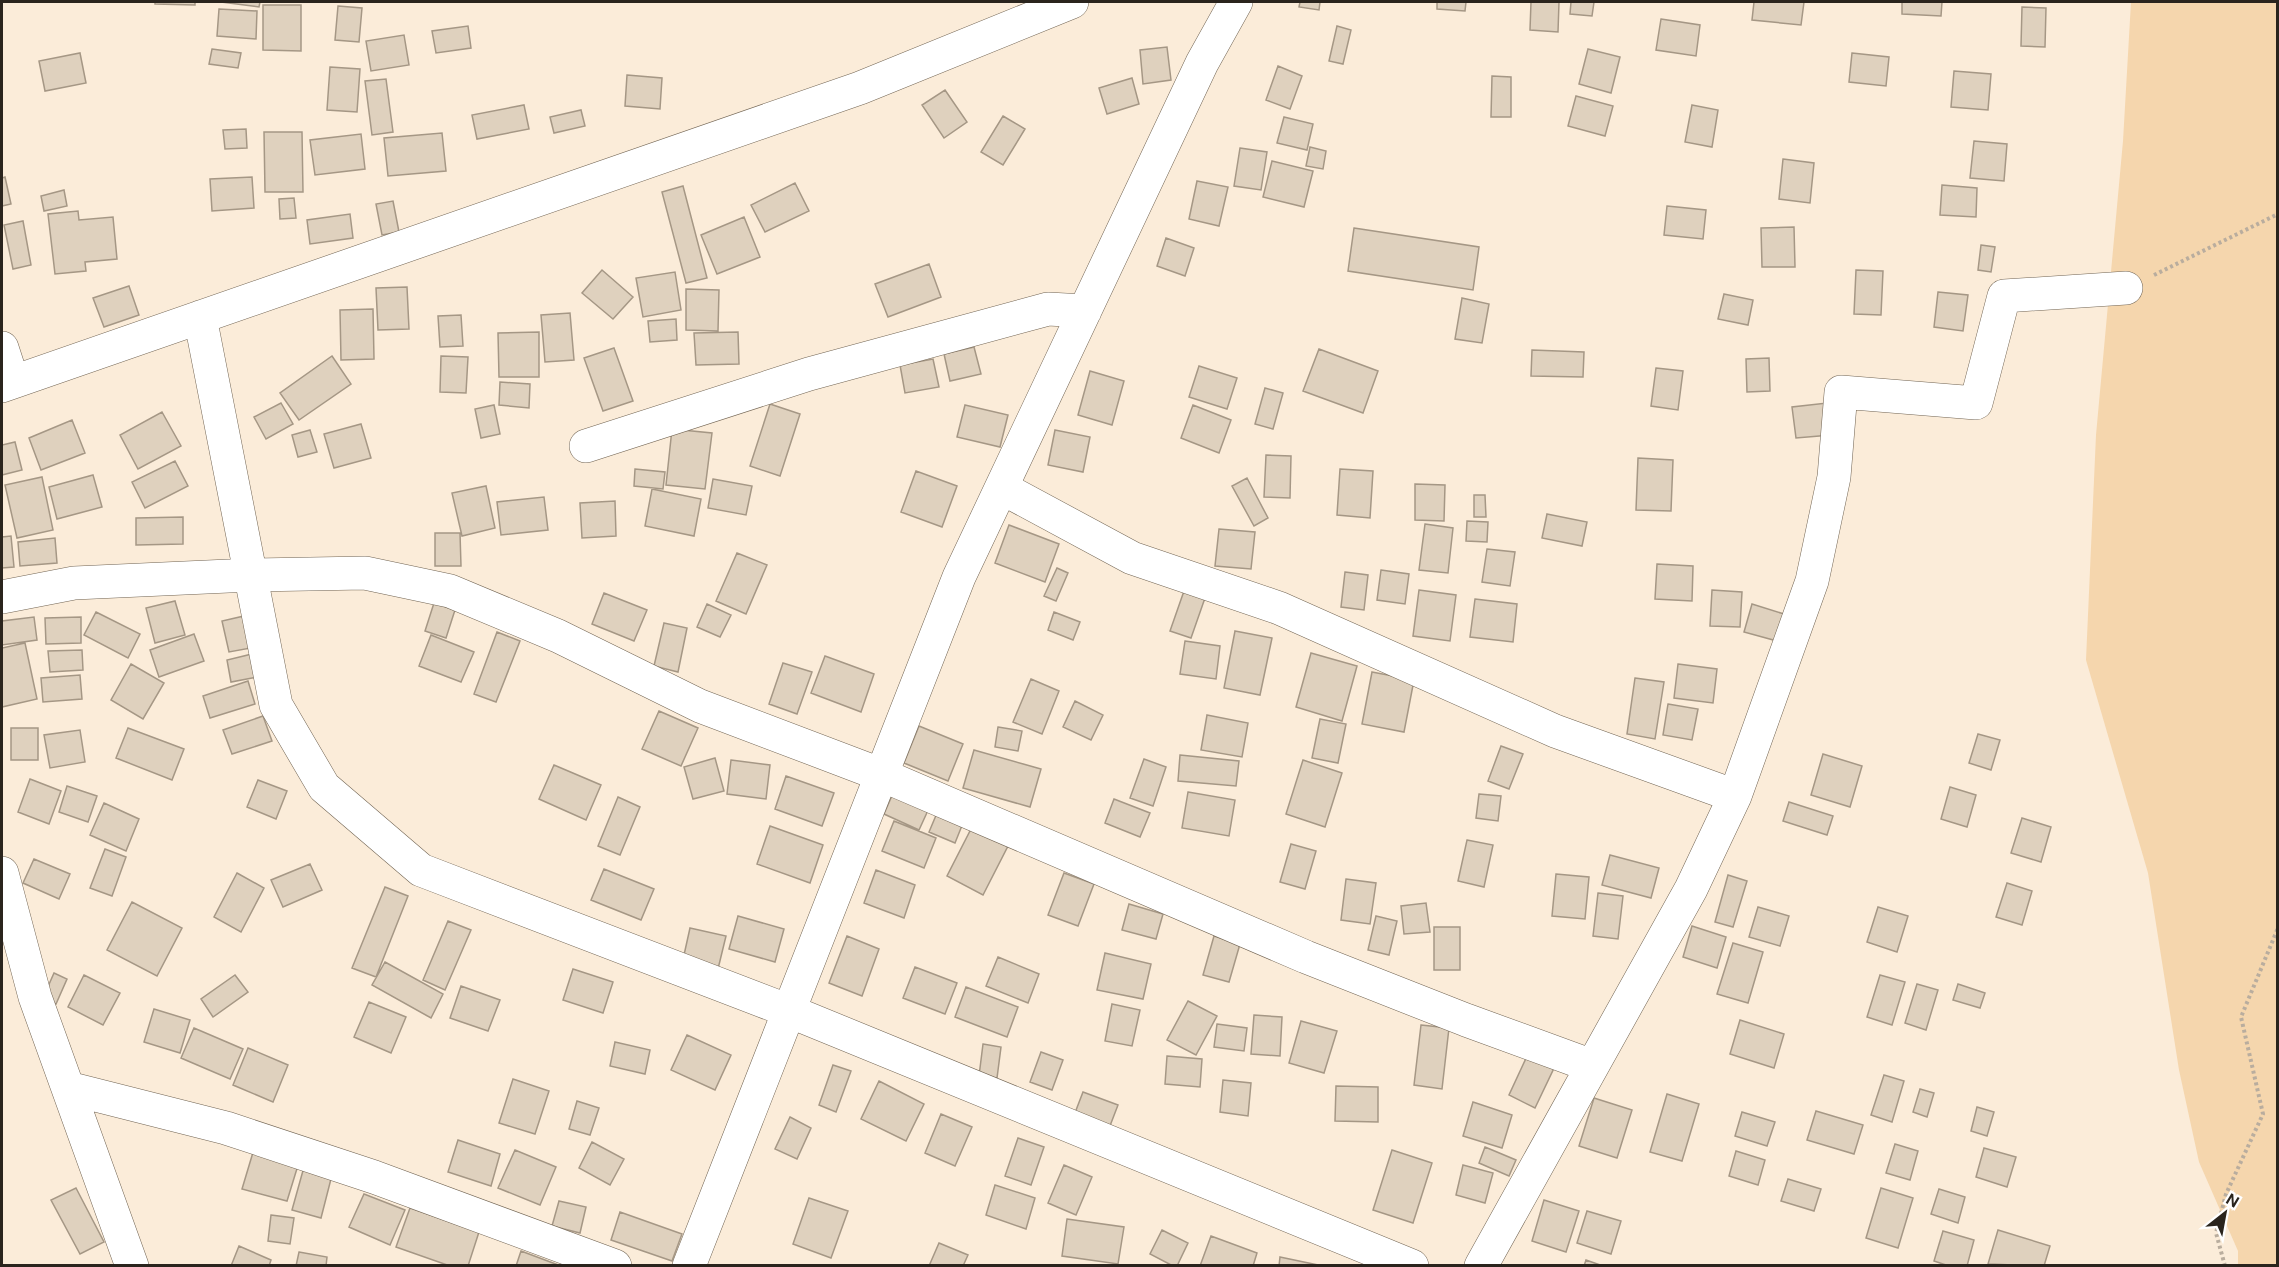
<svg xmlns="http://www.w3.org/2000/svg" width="2279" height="1267" viewBox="0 0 2279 1267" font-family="'DM Sans',sans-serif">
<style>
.green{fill:#f5d6ad}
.building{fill:#dfd1be;stroke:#a59785;stroke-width:1.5}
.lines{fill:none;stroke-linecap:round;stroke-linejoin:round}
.street-casing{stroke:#726554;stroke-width:34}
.path{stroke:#b9ad9e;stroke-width:4;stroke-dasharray:3 3;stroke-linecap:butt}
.street{stroke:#fff;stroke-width:33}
</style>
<rect width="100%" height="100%" fill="#fbecd9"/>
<!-- green -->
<path class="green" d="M2131,2H2277V1265H2238V1251L2199,1162L2179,1070L2148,873L2086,660L2096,435L2123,141Z"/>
<!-- building -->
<path class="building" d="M155,2H195V5L155,4Z
M221,2H260L259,7Z
M1300,2H1320L1319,10L1299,7Z
M1437,2H1466L1465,11L1437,9Z
M1531,2H1559L1558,32L1530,30Z
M1571,2H1594L1592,16L1570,14Z
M1754,2H1804L1801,25L1752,20Z
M1902,2H1942L1941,16L1902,14Z
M263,5H301V51L263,50Z
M338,6L362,8L359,42L335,40Z
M2022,7L2046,8L2045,47L2021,46Z
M219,9L257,11L256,39L217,36Z
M1661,19L1700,25L1696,56L1656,50Z
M468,26L471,48L436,53L432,31Z
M1337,26L1351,30L1343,64L1329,61Z
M404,35L409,65L371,71L366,41Z
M1167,47L1171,80L1143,84L1140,50Z
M212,49L241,53L238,68L209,64Z
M1588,49L1620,57L1611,93L1579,84Z
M80,53L86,83L45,91L39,61Z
M1852,53L1889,57L1886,86L1849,82Z
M1278,66L1302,76L1290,109L1266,100Z
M330,67L360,69L357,112L327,110Z
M1954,71L1991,74L1988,110L1951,107Z
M627,75L662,78L660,109L625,106Z
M1492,76L1511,77V117H1491Z
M1132,78L1139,104L1107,114L1099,88Z
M386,79L393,132L372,135L365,81Z
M945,90L967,122L944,138L922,105Z
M1576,96L1613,106L1605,136L1568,126Z
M524,105L529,129L477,139L472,115Z
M1692,105L1718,110L1712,147L1685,142Z
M581,110L585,126L554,133L550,117Z
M1003,116L1025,129L1003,165L981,152Z
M1284,117L1313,124L1307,150L1277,143Z
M246,129L247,148L225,149L223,130Z
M264,132H302L303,192H265Z
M442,133L446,171L388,176L384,138Z
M361,134L365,169L315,175L310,140Z
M1974,141L2007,144L2004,181L1970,178Z
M1310,147L1326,151L1323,169L1306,166Z
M1240,148L1267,152L1261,190L1234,186Z
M1783,159L1814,163L1810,203L1779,199Z
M1272,161L1313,171L1304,207L1263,197Z
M5,177L11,204L2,206V178Z
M252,177L254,208L212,211L210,179Z
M1197,181L1228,187L1219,226L1189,219Z
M795,183L809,211L765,232L751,205Z
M1942,185L1977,188L1976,217L1940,215Z
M683,186L707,278L686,283L662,192Z
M64,190L67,206L44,211L41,196Z
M294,198L296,218L280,219L279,199Z
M393,201L399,232L382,235L376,204Z
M1667,206L1706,210L1703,239L1664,235Z
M78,211L79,220L113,217L117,259L85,262L86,271L55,274L48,214Z
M350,214L353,238L310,244L307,220Z
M744,217L760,257L717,274L701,235Z
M23,221L31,265L13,269L4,225Z
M1794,227L1795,267H1762L1761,228Z
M1354,228L1479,247L1473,290L1348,271Z
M1166,238L1194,248L1185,276L1157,266Z
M1981,245L1995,247L1991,272L1978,270Z
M929,264L941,297L888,317L875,284Z
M602,270L633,297L613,319L582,293Z
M1856,270L1883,271L1881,315L1854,314Z
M675,272L681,310L643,317L636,278Z
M129,286L139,315L104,327L93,298Z
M407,287L409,329L378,330L376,288Z
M686,289L719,290L718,331L686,330Z
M1938,292L1968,295L1963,331L1934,327Z
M1724,294L1753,300L1748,325L1718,319Z
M1462,298L1489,304L1482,343L1455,339Z
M373,309L374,359L341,360L340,310Z
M570,313L574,360L545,362L541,315Z
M461,315L463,346L440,347L438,316Z
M676,319L677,340L650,342L648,321Z
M539,332V377H499L498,333Z
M738,332L739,364L696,365L694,333Z
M974,347L981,374L950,381L944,354Z
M614,348L633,401L603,411L584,358Z
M1319,349L1378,371L1363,413L1303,391Z
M1532,350L1584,352L1583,377L1531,376Z
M332,356L351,384L299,420L280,393Z
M441,356L468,357L466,393L440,392Z
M1769,358L1770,391L1747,392L1746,359Z
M933,359L939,387L905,393L900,365Z
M1199,366L1237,378L1227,409L1189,397Z
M1656,368L1683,371L1678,410L1651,406Z
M1090,371L1124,381L1112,425L1078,415Z
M500,382L530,384L529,408L499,405Z
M1265,388L1283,393L1273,429L1255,424Z
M281,403L293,424L266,439L254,417Z
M1827,403L1831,435L1796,438L1792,407Z
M770,404L800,414L780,476L750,466Z
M494,405L500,434L481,438L475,409Z
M965,405L1008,415L1000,447L957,437Z
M1193,405L1231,420L1219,453L1181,438Z
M162,412L181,446L138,469L120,435Z
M72,420L85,453L41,470L29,438Z
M361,424L371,458L334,468L324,434Z
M672,429L712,433L705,489L666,485Z
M310,430L317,452L298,457L292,435Z
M1055,430L1090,437L1083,472L1048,465Z
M15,442L22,470L2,475V445Z
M1266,455L1291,456L1290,498L1264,497Z
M1638,458L1673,460L1671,511L1636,510Z
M175,461L188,486L145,508L132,482Z
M635,469L665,472L663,489L634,486Z
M1340,469L1373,471L1370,518L1337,515Z
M916,471L957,486L942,527L901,512Z
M93,475L102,507L57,519L49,487Z
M42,477L53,530L17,538L5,485Z
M1247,478L1268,518L1254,526L1232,486Z
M713,479L752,486L746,515L708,508Z
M1415,484L1445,485L1444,521L1415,520Z
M486,486L495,528L462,536L452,493Z
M652,489L701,499L694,536L645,526Z
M1474,495H1485L1486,517H1474Z
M544,497L548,530L501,535L497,502Z
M615,501L616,536L582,538L580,503Z
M1547,514L1587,522L1582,546L1542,538Z
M183,517V544L136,545V518Z
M1467,521L1488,522L1487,542L1466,541Z
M1425,524L1453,528L1448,573L1419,570Z
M1009,525L1059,544L1045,582L995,563Z
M1219,529L1255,532L1251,569L1215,566Z
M435,533H460L461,566H435Z
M11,536L14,567L2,568V537Z
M55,538L57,563L20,566L18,542Z
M1487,549L1515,552L1510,586L1482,582Z
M737,553L767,565L746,614L716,601Z
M1657,564L1693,566L1692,601L1655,599Z
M1057,568L1068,573L1056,601L1044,596Z
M1381,570L1409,574L1405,604L1377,600Z
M1345,572L1368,575L1364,610L1341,607Z
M1419,590L1456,595L1450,641L1413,636Z
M1712,590L1742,592L1740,627L1710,626Z
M1184,591L1205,598L1191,638L1170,631Z
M604,593L647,610L634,641L592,624Z
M1475,599L1517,604L1513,642L1470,637Z
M175,601L185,635L155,643L146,608Z
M434,603L455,610L446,638L425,631Z
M707,604L731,615L720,637L697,627Z
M1752,604L1784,614L1777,641L1744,632Z
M96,612L140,634L128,658L84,635Z
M1054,612L1080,622L1073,640L1048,630Z
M244,616L251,648L229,652L222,621Z
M34,617L37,640L2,645V621Z
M81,617V643L46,644L45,618Z
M664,623L687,628L678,672L654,666Z
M1235,631L1272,638L1260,695L1224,688Z
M497,632L520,641L496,702L474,694Z
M194,634L204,661L159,677L150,650Z
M431,635L474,652L461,682L419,666Z
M1185,641L1220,646L1216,679L1180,674Z
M25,643L37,699L2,707V648Z
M82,650L83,670L50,672L48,651Z
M1311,653L1357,666L1342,721L1296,707Z
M252,654L257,677L231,682L227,660Z
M825,656L874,674L861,712L811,693Z
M783,663L812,672L797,714L769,704Z
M131,664L164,683L143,719L111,700Z
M1678,664L1717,669L1713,703L1674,698Z
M1372,672L1414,680L1404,732L1362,724Z
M80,675L82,699L43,702L41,678Z
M1635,678L1664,682L1655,739L1627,734Z
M1031,679L1059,691L1042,734L1013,722Z
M248,681L255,704L210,718L203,696Z
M1075,701L1103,715L1091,740L1063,727Z
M1668,704L1698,709L1692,740L1663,735Z
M659,711L698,728L681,766L642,749Z
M1207,715L1248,723L1242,757L1201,750Z
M263,716L272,741L232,754L223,730Z
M1320,719L1346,724L1338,763L1312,758Z
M919,726L963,744L948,781L904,763Z
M998,727L1022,731L1018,751L995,747Z
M11,728H38V760H11Z
M128,728L184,749L172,780L116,758Z
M80,730L85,762L50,768L44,735Z
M1978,734L2000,740L1991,770L1969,763Z
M1501,746L1523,754L1509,789L1488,781Z
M974,750L1041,769L1030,807L963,788Z
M1823,754L1862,766L1850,807L1811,795Z
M1180,755L1239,761L1236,786L1178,781Z
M715,758L724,791L693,799L684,767Z
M1144,759L1166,767L1153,806L1130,798Z
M731,760L770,765L766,799L727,794Z
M1303,760L1342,773L1325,827L1286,814Z
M554,765L601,785L586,820L539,799Z
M786,776L834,793L822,826L775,809Z
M30,779L61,791L49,824L18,812Z
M258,780L287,791L276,819L247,807Z
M67,786L97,796L88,822L59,812Z
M1950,787L1976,795L1967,827L1941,819Z
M894,791L930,806L919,830L884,814Z
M1188,792L1235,800L1229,836L1182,828Z
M1479,794L1501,796L1498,821L1476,818Z
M618,797L640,807L620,855L598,846Z
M1114,799L1150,813L1140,837L1105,823Z
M1789,802L1833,816L1827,835L1783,821Z
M104,803L139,819L126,851L90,835Z
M937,813L963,823L955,843L929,832Z
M2022,818L2051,827L2041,862L2011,853Z
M894,821L936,838L924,868L882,851Z
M770,826L823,845L810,883L757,864Z
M972,827L1008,846L983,895L947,876Z
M1467,840L1493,845L1484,887L1458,881Z
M1291,844L1316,851L1305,889L1280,882Z
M105,849L126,857L112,896L90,888Z
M1610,855L1659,868L1651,898L1602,885Z
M34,859L70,874L59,899L23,883Z
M310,864L322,890L283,907L271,880Z
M604,869L654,889L641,920L591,900Z
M876,870L915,885L904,918L864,903Z
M237,873L264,888L241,932L214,917Z
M1064,873L1094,884L1078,926L1048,915Z
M1556,874L1589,877L1585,919L1552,916Z
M1728,875L1747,881L1733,927L1715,922Z
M1346,879L1376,883L1370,924L1341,920Z
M2007,883L2032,891L2022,925L1996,917Z
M385,887L408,896L376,977L352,968Z
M1598,893L1623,896L1618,939L1593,936Z
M132,902L182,928L157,976L107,950Z
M1426,903L1430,932L1404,934L1401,906Z
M1129,904L1163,914L1156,939L1122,930Z
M1758,907L1789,916L1780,946L1749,937Z
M1878,907L1908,916L1897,952L1867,942Z
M738,916L784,929L775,962L729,949Z
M1376,916L1397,921L1389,955L1368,950Z
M448,921L471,930L445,990L423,980Z
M1692,926L1726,937L1717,968L1683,957Z
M1434,927H1460V970H1434Z
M690,928L726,936L717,973L682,964Z
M847,936L879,949L862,996L829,983Z
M1214,936L1240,944L1229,982L1203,975Z
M1733,943L1763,952L1748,1003L1717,994Z
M1105,953L1151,964L1143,999L1097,990Z
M998,957L1039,974L1028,1003L986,986Z
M385,962L443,994L431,1018L372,985Z
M915,967L957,983L945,1014L903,998Z
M573,969L613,982L603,1013L563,1000Z
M54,973L67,979L56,1004L43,998Z
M84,975L120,993L103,1025L68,1007Z
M235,975L248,992L213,1017L201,999Z
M1880,975L1905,982L1892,1025L1867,1017Z
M1917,984L1938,990L1926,1030L1905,1023Z
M1958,984L1985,993L1980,1008L1953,1000Z
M461,986L500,1000L488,1031L450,1018Z
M966,987L1018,1007L1007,1037L955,1017Z
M1188,1001L1217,1016L1196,1055L1167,1040Z
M369,1002L406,1017L391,1053L354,1037Z
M1112,1004L1140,1010L1132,1046L1105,1041Z
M154,1009L190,1020L180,1053L144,1042Z
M1254,1015L1282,1017L1280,1056L1251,1054Z
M1740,1020L1784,1034L1774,1068L1730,1054Z
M1301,1021L1337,1031L1324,1073L1289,1063Z
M1217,1024L1247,1028L1244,1051L1214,1047Z
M1421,1025L1449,1028L1442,1089L1414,1085Z
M194,1028L243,1049L230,1079L181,1058Z
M687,1035L731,1055L715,1090L671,1070Z
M615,1042L650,1050L645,1074L610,1066Z
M983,1044L1001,1047L997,1078L979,1076Z
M248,1048L288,1065L273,1102L233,1085Z
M1041,1052L1063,1060L1052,1090L1030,1082Z
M1528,1054L1555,1066L1535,1108L1509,1095Z
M1167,1056L1202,1059L1200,1087L1165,1084Z
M833,1065L851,1071L836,1112L819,1105Z
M1884,1075L1904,1081L1892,1122L1871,1115Z
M513,1079L549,1091L535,1134L499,1123Z
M1223,1080L1251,1083L1248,1116L1220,1112Z
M879,1081L924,1104L906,1141L861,1119Z
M1336,1086L1378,1087V1122L1335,1121Z
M1920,1089L1934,1093L1927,1117L1913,1112Z
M1083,1092L1118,1105L1108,1131L1073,1118Z
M1667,1094L1699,1104L1682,1161L1650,1152Z
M1594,1098L1632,1110L1617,1158L1579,1146Z
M577,1101L599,1108L590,1135L569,1129Z
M1473,1102L1512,1115L1502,1148L1463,1136Z
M1977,1107L1994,1112L1987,1136L1971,1131Z
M1816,1111L1863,1125L1854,1154L1807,1140Z
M1742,1112L1775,1122L1767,1146L1735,1136Z
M941,1114L972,1127L955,1166L925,1153Z
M790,1117L811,1128L797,1159L775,1149Z
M1018,1138L1044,1147L1031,1185L1005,1176Z
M458,1140L500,1154L491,1186L448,1172Z
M592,1142L624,1159L610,1185L579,1168Z
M1895,1144L1918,1151L1910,1180L1886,1173Z
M1485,1147L1516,1160L1509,1176L1479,1163Z
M1984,1148L2016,1157L2007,1187L1976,1177Z
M254,1149L299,1162L287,1201L242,1189Z
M515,1150L556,1167L540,1205L498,1188Z
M1392,1150L1432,1163L1413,1223L1373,1210Z
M1736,1151L1765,1160L1758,1185L1729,1176Z
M1064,1165L1092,1177L1076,1215L1048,1203Z
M1463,1165L1493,1173L1485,1203L1456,1195Z
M304,1167L332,1175L321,1218L292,1210Z
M1788,1179L1821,1189L1814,1211L1781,1201Z
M995,1185L1035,1198L1026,1229L986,1215Z
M76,1188L104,1242L80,1254L51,1200Z
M1881,1188L1913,1198L1898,1248L1866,1238Z
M1939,1189L1965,1197L1958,1223L1931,1214Z
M364,1194L405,1210L390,1245L349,1227Z
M809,1198L848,1211L831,1258L793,1244Z
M1544,1200L1579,1211L1566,1252L1532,1241Z
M559,1201L586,1207L580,1233L552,1226Z
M410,1208L479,1232L468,1266H450L396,1247Z
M1587,1211L1621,1221L1611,1254L1577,1243Z
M620,1212L682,1234L672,1261L611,1240Z
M271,1215L294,1218L290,1244L268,1241Z
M1067,1219L1124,1227L1118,1264L1062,1256Z
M1162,1230L1188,1243L1177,1266H1173L1150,1254Z
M1998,1230L2050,1246L2044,1266L1988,1264Z
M1943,1231L1974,1240L1967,1266H1949L1934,1261Z
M1211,1236L1257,1253L1253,1266H1200Z
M939,1243L968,1255L963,1266H929Z
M239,1246L271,1260L269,1266H231Z
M521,1251L561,1266H516Z
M299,1252L327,1257L326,1266H296Z
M1280,1257L1318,1265L1317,1266H1279Z
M1586,1260L1603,1266H1584Z"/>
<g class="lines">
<!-- street casing -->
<g class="street-casing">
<path id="street" d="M200,317L276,705L324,787L421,870L789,1011L1412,1266
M2,348L13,382
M2,386L860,88L1072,2
M586,446L809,374L1048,309L1085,311
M1002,488L1132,558L1279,608L1555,731L1735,796
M2,597L74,583L251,575L365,573L450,591L558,636L700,706L882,775L1306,957L1466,1020L1592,1066
M2,873L35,997L132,1266
M68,1088L226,1128L374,1177L615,1266
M689,1266L959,577L1202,63L1236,2
M1481,1266L1691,889L1735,796L1812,581L1834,477L1841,392L1976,403L2004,296L2126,288"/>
</g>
<!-- path -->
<path class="path" d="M2154,275L2278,214
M2225,1266L2216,1233L2226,1194L2263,1114L2241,1017L2278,928"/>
<!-- street -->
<use href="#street" class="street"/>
</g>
<!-- border -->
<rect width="2279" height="1267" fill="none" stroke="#2a241d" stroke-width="6"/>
<!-- north arrow -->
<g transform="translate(2225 1213) rotate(31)" stroke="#ffffff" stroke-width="4.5" paint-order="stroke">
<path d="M0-4.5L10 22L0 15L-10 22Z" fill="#2a241d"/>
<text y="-9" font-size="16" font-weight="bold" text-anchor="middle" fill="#2a241d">N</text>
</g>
</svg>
